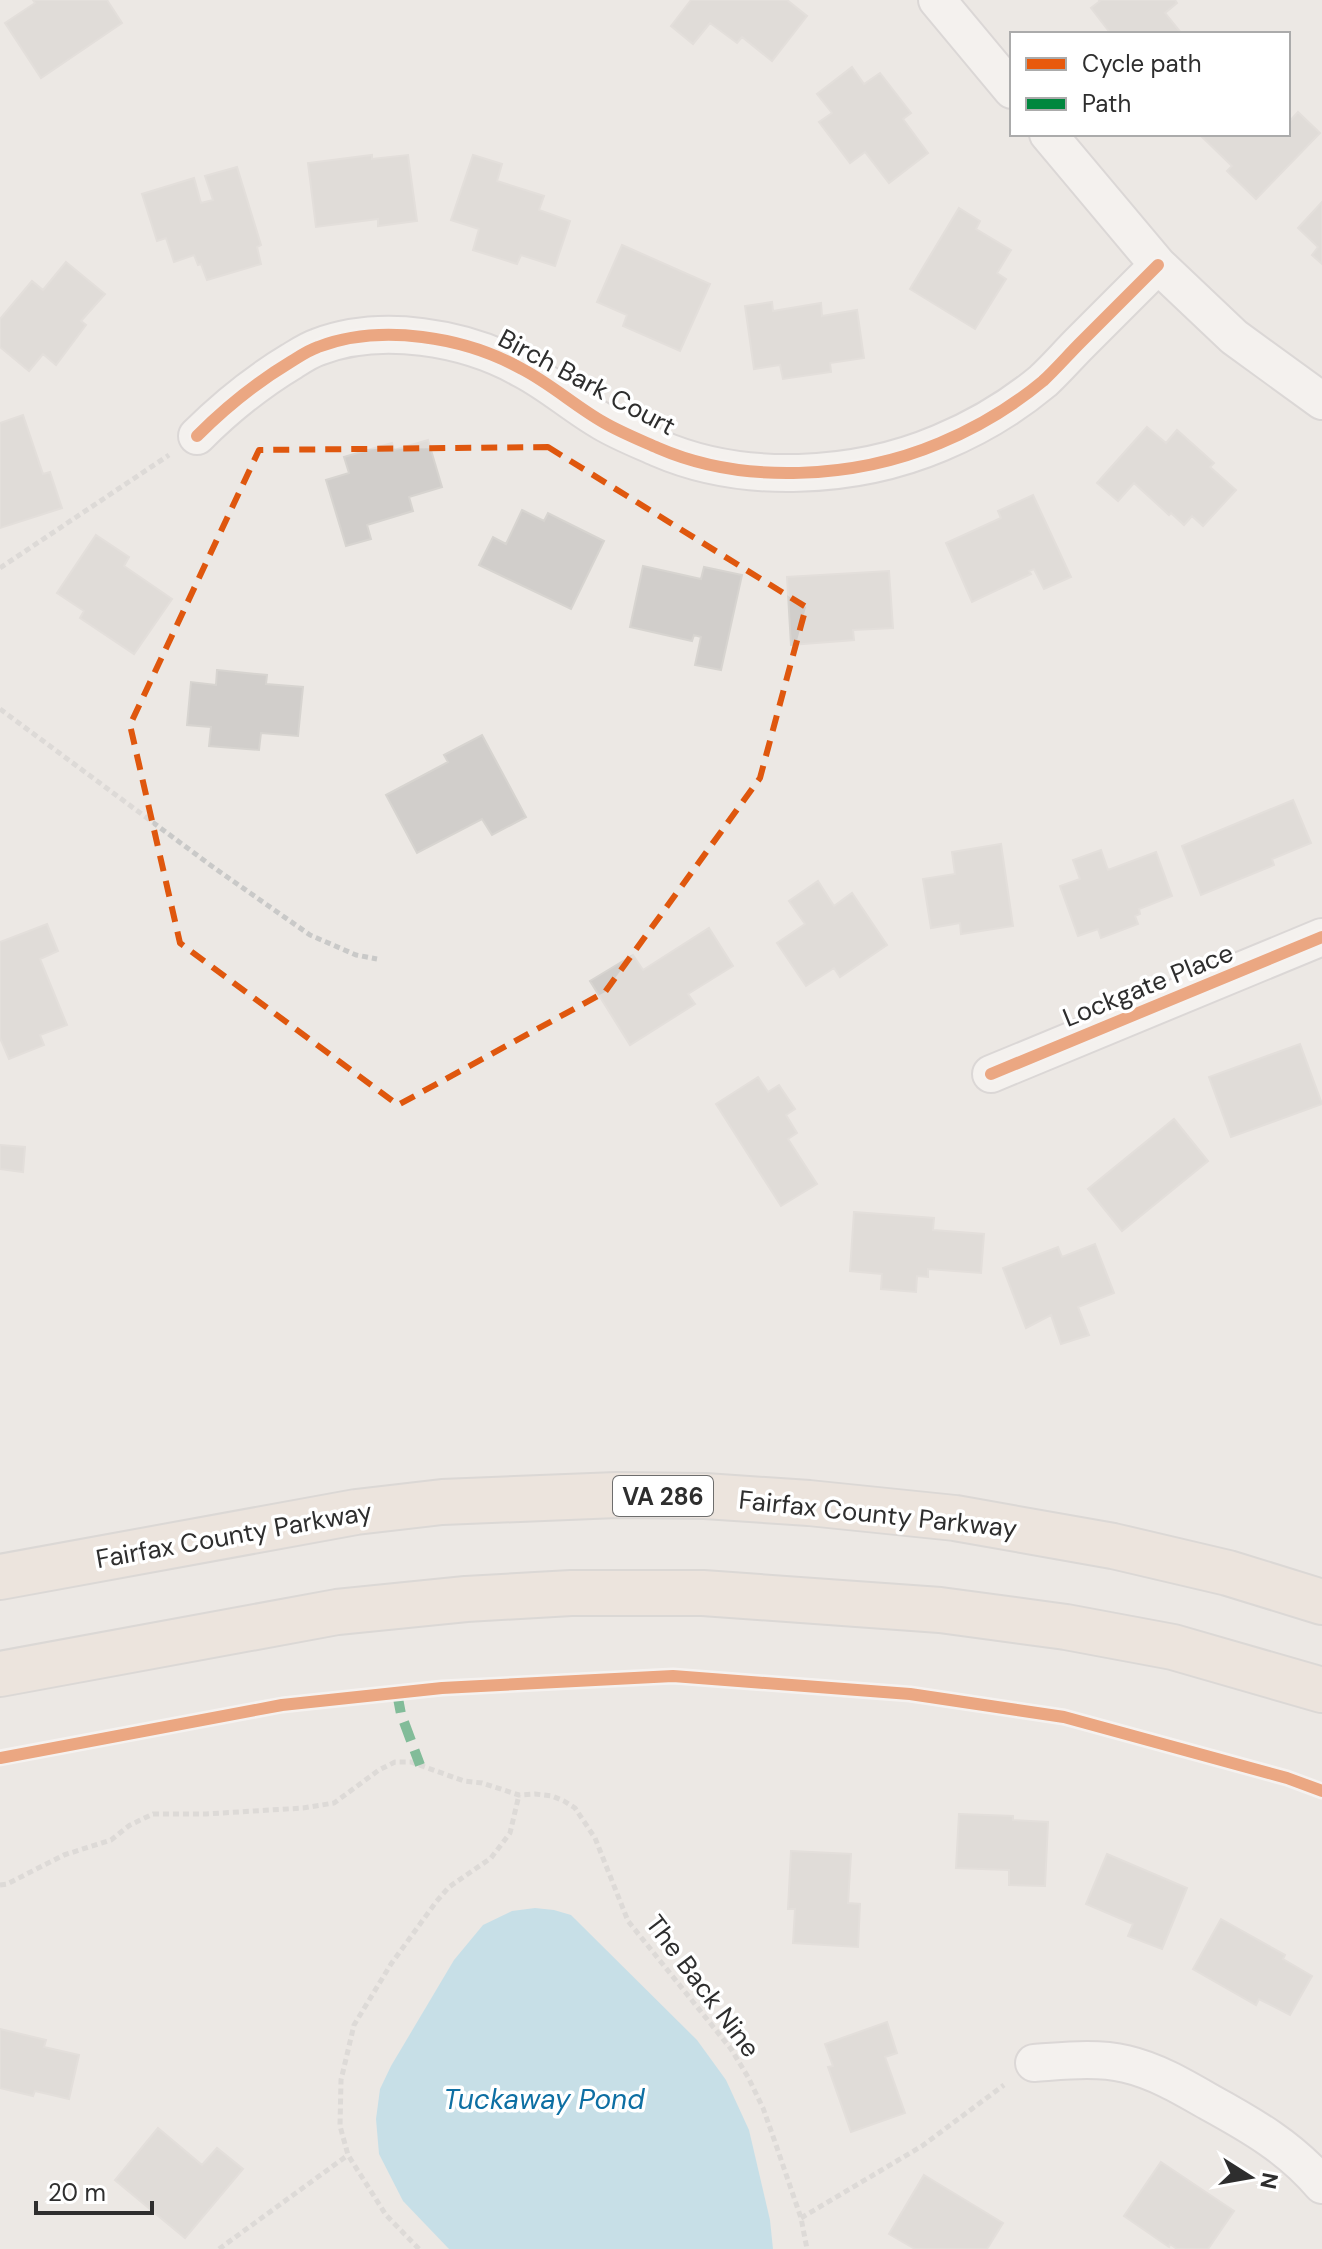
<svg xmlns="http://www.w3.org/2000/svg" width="1322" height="2249" viewBox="0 0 1322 2249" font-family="'DM Sans',sans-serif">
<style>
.water{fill:#99d6ec}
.building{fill:#d1cecb;stroke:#d7d4d0;stroke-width:2}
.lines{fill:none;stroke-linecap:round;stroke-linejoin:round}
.street-casing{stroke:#c5c4c5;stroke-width:40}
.highway-casing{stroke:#c6c5c4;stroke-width:48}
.path{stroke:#c9c9c8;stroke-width:5;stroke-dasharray:6 4;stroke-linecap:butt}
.street{stroke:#fcfcfb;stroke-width:36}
.highway{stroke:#eadfd6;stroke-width:44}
.quiet{stroke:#00873e;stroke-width:10;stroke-dasharray:20 10;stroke-linecap:butt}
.cycleway-casing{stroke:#fff;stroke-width:17}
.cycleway{stroke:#e8590c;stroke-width:12}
.marked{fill:none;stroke:#df570e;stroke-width:6;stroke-dasharray:16 10;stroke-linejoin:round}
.labels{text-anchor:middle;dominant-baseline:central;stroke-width:7;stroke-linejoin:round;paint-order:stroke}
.shield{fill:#fff;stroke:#6d6d6d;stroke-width:2}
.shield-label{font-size:24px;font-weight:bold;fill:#2e2e2e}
.street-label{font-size:26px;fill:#2e2e2e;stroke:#fff}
.water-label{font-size:28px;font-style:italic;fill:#0d6fa3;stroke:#fff}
</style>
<rect width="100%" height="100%" fill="#ece8e4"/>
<!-- water -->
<path class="water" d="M535,1908L554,1910L571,1915L697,2040L726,2080L749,2130L770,2220L773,2249H449L403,2201L379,2154L376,2119L380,2089L391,2066L454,1960L483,1925L512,1911Z"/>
<!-- building -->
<path class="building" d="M33,0H107L122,23L41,78L5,23L35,3Z
M691,0H787L807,16L772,61L742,37L737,43L710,23L693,44L671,26Z
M1099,0H1175L1177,3L1165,13L1182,34H1111L1091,8L1100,1Z
M852,67L864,84L880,73L911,113L903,119L928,153L889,183L865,152L850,163L819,122L832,113L817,94Z
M1298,112L1320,133L1256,199L1227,171L1232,166L1199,134H1288V123Z
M372,155V159L408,155L417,221L378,226V219L316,227L308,163Z
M473,155L502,164L497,181L544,196L539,210L570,221L555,266L521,255L517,264L473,250L479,229L451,220Z
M237,167L261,245L257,247L261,264L207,280L201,264L198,265L194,255L174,262L166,238L157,241L142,194L194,178L201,203L213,200L205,176Z
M1322,202V264L1312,255L1318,247L1298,228Z
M959,208L980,221L976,229L1011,250L997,273L1006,279L975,329L910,289Z
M622,245L710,284L680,351L623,326L627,315L597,302Z
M66,262L105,294L81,321L86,325L56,365L43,354L29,371L0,347V319L32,281L43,290Z
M772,302L773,311L821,303L822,316L857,310L864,358L830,363L831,372L783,379L780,365L754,369L745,306Z
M23,415L43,474L50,472L62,508L0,528V423Z
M1147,427L1166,443L1177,430L1214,463L1210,467L1236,490L1203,526L1192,516L1184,525L1171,513L1169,515L1134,483L1118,501L1097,483Z
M428,440L442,487L409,497L413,511L367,525L371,539L346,546L326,480L349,473L344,457L392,443L394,450Z
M1033,495L1071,577L1044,589L1034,569L1029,571L1031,574L972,602L946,543L1001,518L998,511Z
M522,510L544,521L548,513L604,541L571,609L479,565L493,537L506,544Z
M96,535L129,557L124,566L172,599L134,654L80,618L84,611L57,593Z
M643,566L701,579L704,567L742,575L721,670L695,665L701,637L694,635L692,641L630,627Z
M889,571L893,628L853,630L854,640L791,645L787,577Z
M217,670L267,675L266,684L303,687L298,736L261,733L259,750L209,746L211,727L187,725L191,682L216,685Z
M482,735L526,817L492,835L482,819L417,853L386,795L448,762L444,755Z
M1293,800L1311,843L1272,859L1274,865L1201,895L1182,846Z
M1001,844L1013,926L961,934L960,923L931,928L923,879L955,874L952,852Z
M1101,850L1108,870L1156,852L1172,896L1139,909L1140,914L1135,916L1138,924L1101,938L1098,929L1078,936L1060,886L1080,879L1073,860Z
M818,881L834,906L852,893L887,945L840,977L834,968L806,986L777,943L805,924L789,901Z
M47,924L58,951L40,959L67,1025L40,1035L44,1045L9,1059L0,1038V942Z
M709,928L733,966L688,994L695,1004L630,1045L590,981L633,955L643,970Z
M1300,1044L1322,1104L1231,1137L1209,1077Z
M758,1077L768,1092L779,1085L795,1109L786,1115L797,1133L788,1139L817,1184L781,1206L716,1104Z
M1174,1119L1208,1161L1122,1231L1088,1189Z
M0,1145L25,1147L23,1172L0,1169Z
M854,1212L934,1218L933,1230L984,1234L981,1273L928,1269V1277L917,1276L916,1292L881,1289L882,1274L850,1271Z
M1095,1244L1114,1293L1078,1307L1089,1335L1061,1344L1051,1315L1026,1328L1003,1268L1058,1247L1062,1257Z
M959,1814L1013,1816V1820L1048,1822L1045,1886L1009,1885V1870L956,1868Z
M791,1851L851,1854L848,1903L860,1904L858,1947L793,1943L795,1909H788Z
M1107,1854L1187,1888L1162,1949L1128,1936L1133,1924L1086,1904Z
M1221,1919L1285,1955L1283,1959L1312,1976L1290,2015L1259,1999L1256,2005L1193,1969Z
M887,2022L897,2053L885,2057L905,2113L851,2132L828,2067L833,2066L825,2044Z
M0,2029L46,2040L44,2047L79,2055L69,2099L35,2091L33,2096L0,2088Z
M158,2128L202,2165L217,2148L243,2169L185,2238L115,2180Z
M1161,2162L1234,2211L1208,2249H1177L1170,2244L1169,2247L1124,2216Z
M924,2175L1003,2223L987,2249H915L889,2234Z"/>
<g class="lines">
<!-- street casing -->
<g class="street-casing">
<path id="street" d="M937,0L1012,90
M1048,134L1158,265L1234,337L1322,401
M197,436C226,407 257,382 292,361C300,356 309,350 318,347C381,323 465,337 522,369C551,384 575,406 603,422C620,432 640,440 658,448C743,485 855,479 940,443C976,428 1013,406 1043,381C1056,369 1068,355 1081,342C1107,316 1132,291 1158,265
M991,1074L1322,937
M1034,2063C1064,2061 1096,2057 1126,2064C1156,2071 1183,2087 1209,2102C1251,2125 1291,2148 1322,2185"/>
</g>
<!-- highway casing -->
<g class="highway-casing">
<path id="highway" d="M0,1577L356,1512L442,1502L617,1495L705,1496L809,1503L955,1518L1113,1546L1228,1573L1322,1602
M0,1674L337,1612L466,1599L571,1593H703L940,1610L1066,1627L1173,1647L1322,1690"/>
</g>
<!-- path -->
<path class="path" d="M0,568L169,455
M0,709L213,867L310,935L356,955L377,959
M0,1885L7,1884L64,1855L111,1840L130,1825L153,1814H206L303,1808L334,1803L379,1770L395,1762H411L464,1781L482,1783L519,1795L535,1794L552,1796L564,1801L575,1808L595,1838L628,1921L731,2049L748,2077L763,2108L775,2142L801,2218L807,2249
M801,2218L922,2146L1004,2085
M219,2249L348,2155
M419,2249L386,2215L348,2155L340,2126L341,2080L354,2025L391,1964L436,1902L449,1887L491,1858L510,1833L519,1795"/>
<!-- street -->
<use href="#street" class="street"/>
<!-- highway -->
<use href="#highway" class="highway"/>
<!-- quiet -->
<path class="quiet" d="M397,1693L401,1714L420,1765"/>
<!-- cycleway casing -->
<g class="cycleway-casing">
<path id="cycleway" d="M197,436C226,407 257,382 292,361C300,356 309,350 318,347C381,323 465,337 522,369C551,384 575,406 603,422C620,432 640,440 658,448C743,485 855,479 940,443C976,428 1013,406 1043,381C1056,369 1068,355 1081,342C1107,316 1132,291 1158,265
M991,1074L1322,937
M0,1758L282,1705L442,1688L673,1676L910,1694L1064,1717L1287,1778L1322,1791"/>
</g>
<!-- cycleway -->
<use href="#cycleway" class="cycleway"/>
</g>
<!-- marked area -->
<path d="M0 0H1322V2249H0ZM548,447L806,607L760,778L605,992L398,1105L180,943L130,725L259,450Z" fill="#ece8e4" fill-opacity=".55" fill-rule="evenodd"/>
<path class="marked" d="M548,447L806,607L760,778L605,992L398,1105L180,943L130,725L259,450Z"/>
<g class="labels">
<!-- shield labels -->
<rect class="shield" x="613" y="1476" width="100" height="40" rx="6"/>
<g class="shield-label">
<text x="663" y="1496">VA 286</text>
</g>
<!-- street labels -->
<g class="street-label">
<text transform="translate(587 382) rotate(28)">Birch Bark Court</text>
<text transform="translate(1148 985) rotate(-22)">Lockgate Place</text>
<text transform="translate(878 1514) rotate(6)">Fairfax County Parkway</text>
<text transform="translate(234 1535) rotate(-10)">Fairfax County Parkway</text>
<text transform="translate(703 1986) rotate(53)">The Back Nine</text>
</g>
<!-- water labels -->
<g class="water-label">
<text x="544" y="2099">Tuckaway Pond</text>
</g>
</g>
<!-- legend -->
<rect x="1010" y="32" width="280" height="104" fill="#ffffff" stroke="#ababab" stroke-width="2"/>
<rect x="1026" y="58" width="40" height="12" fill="#e8590c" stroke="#ababab" stroke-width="2"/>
<text x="1082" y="72" font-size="24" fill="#2e2e2e">Cycle path</text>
<rect x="1026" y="98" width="40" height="12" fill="#00873e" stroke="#ababab" stroke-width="2"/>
<text x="1082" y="112" font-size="24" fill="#2e2e2e">Path</text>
<!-- north arrow -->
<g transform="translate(1250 2177) rotate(101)" stroke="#ffffff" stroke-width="6" paint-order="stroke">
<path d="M0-6L14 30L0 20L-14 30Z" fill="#2e2e2e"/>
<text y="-12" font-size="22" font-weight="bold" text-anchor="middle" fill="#2e2e2e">N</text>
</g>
<!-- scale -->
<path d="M36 2201v12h116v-12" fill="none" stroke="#2e2e2e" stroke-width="4"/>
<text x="48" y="2201" font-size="24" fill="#2e2e2e" stroke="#ffffff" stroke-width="6" paint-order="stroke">20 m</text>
</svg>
